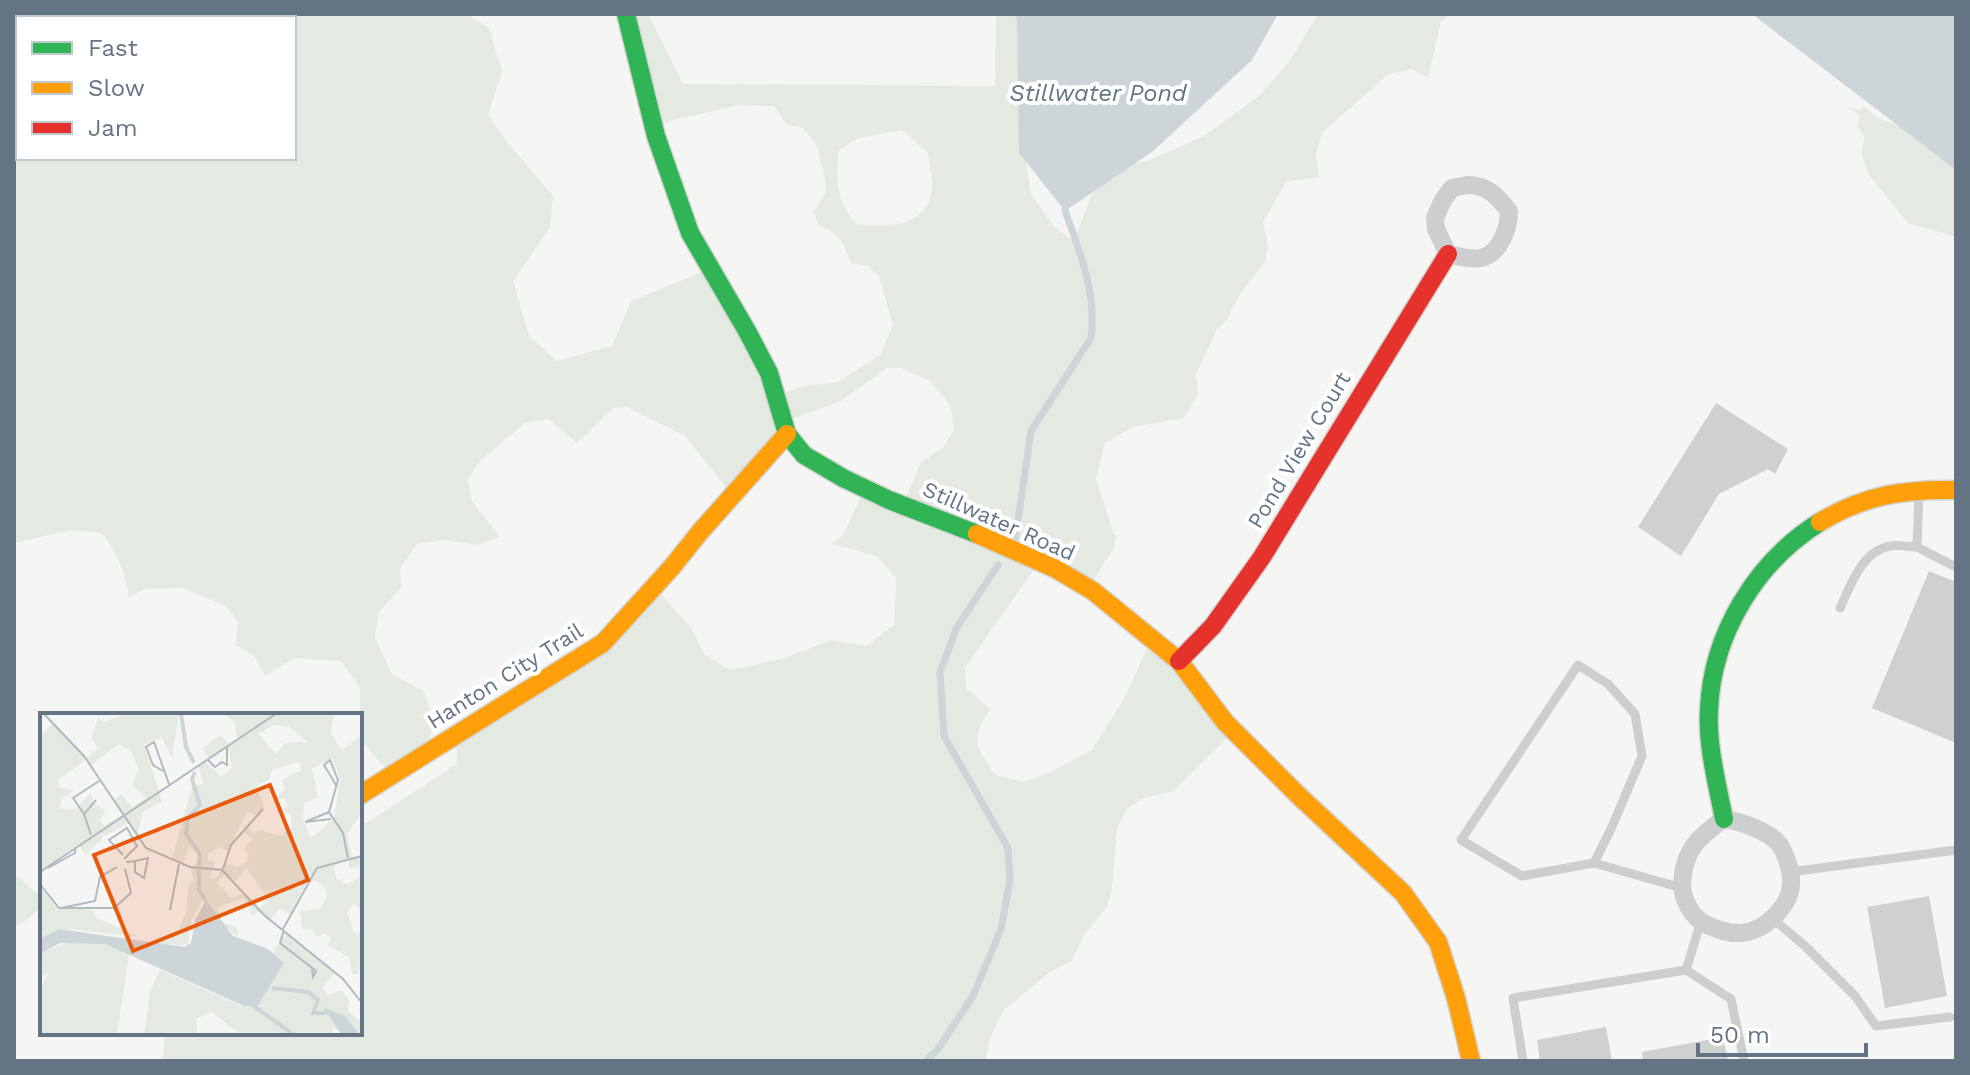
<svg xmlns="http://www.w3.org/2000/svg" width="1970" height="1075" viewBox="0 0 1970 1075" font-family="'Work Sans',sans-serif">
<style>
.green{fill:#e4e9e2;fill-rule:evenodd}
.water{fill:#ced5d9}
.lines{fill:none;stroke-linecap:round;stroke-linejoin:round}
.stream{stroke:#ced5d9;stroke-width:7}
.building{fill:#cfd1d1}
.fast-casing{stroke:#d2d4d4;stroke-width:21}
.slow-casing{stroke:#d2d4d4;stroke-width:21}
.jam-casing{stroke:#d2d4d4;stroke-width:21}
.lane{stroke:#cdcecf;stroke-width:9}
.street{stroke:#cdcecf;stroke-width:18}
.fast{stroke:#30b455;stroke-width:18}
.slow{stroke:#ff9f0a;stroke-width:18}
.jam{stroke:#e5322d;stroke-width:18}
.labels{text-anchor:middle;dominant-baseline:central;stroke-width:8;stroke-linejoin:round;paint-order:stroke}
.street-label{font-size:22px;fill:#657485;stroke:#fff}
.water-label{font-size:24px;font-style:italic;fill:#607681;stroke:#fff}
.inset-river{fill:none;stroke:#ced5d9;stroke-width:4}
.inset-road{fill:none;stroke:#b2bac1;stroke-width:2}
.view{fill:#e8590c;fill-opacity:0.15;stroke:#e8590c;stroke-width:4}
.inset-edge{fill:none;stroke:#657485;stroke-width:4}
</style>
<rect width="100%" height="100%" fill="#f5f6f4"/>
<!-- green -->
<path class="green" d="M14,14H469L473,18L489,28L502,71L488,115L507,142L553,196L550,228L513,281L529,336L557,361L612,346L631,301L707,270L775,396L804,386L838,382L880,355L893,325L879,276L868,266L851,263C843,242 840,234 818,225L814,211L826,192L825,178L817,146L803,128L787,125L774,106L739,105L653,125L624,14H648L683,84L995,86L996,14H1047L1026,161L1031,194L1054,227L1074,241L1091,196L1110,170L1153,159L1204,136L1259,96L1289,62L1318,14H1450L1441,22L1428,77L1411,69L1387,75L1322,133L1316,155L1319,177L1286,182L1263,222L1268,245L1265,262L1241,292L1227,319L1217,329L1196,375L1198,394L1184,418L1133,427L1105,443L1096,479L1114,535H1116L1114,547L1087,591L1037,565L965,668L966,688L990,709C969,742 976,745 995,775L1023,782L1048,773L1092,750L1124,699L1150,642L1231,734L1173,791L1142,799L1127,809L1117,828L1112,888L1107,907L1085,934L1072,960L1046,975L1003,1011L989,1040L986,1061H162L165,1033H360V827L457,764V738L658,591L692,629L704,654L730,670L785,658L831,640L866,646L894,625L896,578L877,556L832,544L843,535L863,492L902,506L921,462L943,448L954,429L950,405L929,380L900,368H887L841,401L784,422L731,494L685,436L626,407L613,408L577,443L548,419L525,423L479,462L468,480L472,501L500,537L478,545L444,540L417,544L400,569L401,588L378,613L375,638L392,674L423,691L435,721L423,759L394,777L370,751L360,737V688L341,661L295,658L265,676L255,657L236,645L238,622L227,607L184,588L144,589L129,598C127,575 116,550 101,533L71,530L14,543ZM18,18H294V158H18ZM902,130L928,153C929,164 932,176 932,186C930,228 888,227 857,224C835,201 837,181 838,151L858,138Z
M1863,106L1880,119L1909,129L1956,154V237L1908,223L1868,174L1862,154L1864,136L1857,126L1860,116L1847,107L1860,110Z
M14,877H18L42,898C39,914 27,920 14,927Z"/>
<!-- water -->
<path class="water" d="M1015,14H1278L1252,60L1152,152L1065,211L1019,153L1017,20Z
M1752,14H1956V170Z"/>
<g class="lines">
<!-- stream -->
<path class="stream" d="M1015,540L1031,431L1091,338C1097,295 1080,251 1065,211L1066,205
M926,1061L938,1049L973,996L1001,929L1010,880L1008,848L944,736L940,672L957,627L998,565"/>
</g>
<!-- building -->
<path class="building" d="M1716,403L1788,449L1775,474L1768,469L1719,494L1681,556L1638,527Z
M1929,571L1956,582V743L1872,708Z
M1929,896L1947,996L1885,1008L1867,907Z
M1606,1027L1612,1061H1540L1537,1040Z
M1723,1037L1728,1061H1643L1642,1052Z"/>
<g class="lines">
<!-- fast casing -->
<g class="fast-casing">
<path id="fast" d="M626,14L656,136L690,233L747,331L769,373L787,434L804,455L843,478L889,500L977,534
M1724,819C1717,783 1707,746 1709,710C1712,634 1756,562 1820,522"/>
</g>
<!-- slow casing -->
<g class="slow-casing">
<path id="slow" d="M1820,522C1865,495 1904,489 1956,490
M977,534L1056,569L1093,591L1179,661L1225,722L1298,795L1403,893L1438,942L1456,998L1471,1061
M360,795L603,643L672,567L700,532L787,434"/>
</g>
<!-- jam casing -->
<g class="jam-casing">
<path id="jam" d="M1179,661L1213,626L1262,557L1448,254"/>
</g>
<!-- lane -->
<path class="lane" d="M1919,493L1917,547L1956,567
M1840,608C1851,585 1862,550 1891,546C1899,544 1909,547 1917,547
M1594,863L1522,876L1461,840L1578,665L1608,684L1635,714L1642,756L1611,829L1594,863L1682,888
M1790,872L1956,850
M1772,918L1805,946L1855,996L1876,1026L1950,1017
M1686,970L1701,921
M1523,1061L1513,998L1686,970L1731,999L1744,1061"/>
<!-- street -->
<path class="street" d="M1467,185C1488,185 1497,196 1509,211C1509,228 1500,254 1481,258C1471,260 1458,256 1448,254L1436,229L1435,218L1443,200L1452,188Z
M1724,819C1740,821 1768,831 1779,844C1784,850 1787,860 1789,867C1790,871 1791,875 1791,879C1793,904 1766,931 1741,933C1728,934 1716,929 1705,924C1691,916 1682,899 1682,883C1684,850 1698,837 1724,819Z"/>
<!-- fast -->
<use href="#fast" class="fast"/>
<!-- slow -->
<use href="#slow" class="slow"/>
<!-- jam -->
<use href="#jam" class="jam"/>
</g>
<g class="labels">
<!-- street labels -->
<g class="street-label">
<text transform="translate(1299 450) rotate(-59)">Pond View Court</text>
<text transform="translate(999 521) rotate(24)">Stillwater Road</text>
<text transform="translate(505 676) rotate(-32)">Hanton City Trail</text>
</g>
<!-- water labels -->
<g class="water-label">
<text x="1098" y="93">Stillwater Pond</text>
</g>
</g>
<!-- overview -->
<g transform="translate(40 713)">
<rect width="322" height="322" fill="#f5f6f4"/>
<path d="M87,0H139L132,45L122,25L104,31L122,89L103,99L97,123L89,110L64,123L46,142L38,131L0,160V23L12,11L46,46L58,35L51,26L58,5L64,9ZM79,31L91,38L99,57L92,71L106,85L92,94L81,81L73,88L84,101L64,113L60,107L66,98L53,90L51,79L36,96H20L21,86L34,78L19,74L18,67L46,47L50,53ZM182,0H294L291,20L302,37L322,22V99L307,122L312,144L322,143V199L314,190L307,200L315,221L322,219L319,261H312L310,245L287,232L291,226L285,220L278,224L271,216H262L260,198L280,196L287,185L286,176L277,168L268,167L250,201L240,196L230,206L220,198L212,202L204,185L177,195L182,209L196,214L199,224L178,209L164,185L151,208L148,232L118,231L138,219L147,197L148,173L154,168L150,154H155L158,142L149,134L143,151L132,146L152,74L163,70L158,52L165,48L181,64L192,55L188,33L169,45L162,36L180,22L190,31L197,27L195,9ZM234,12L249,14L268,29L245,30L236,41L218,21ZM292,45L300,65L294,106L271,125L262,105L265,90L278,84L272,56ZM259,49L261,57L242,67L245,76L232,89L245,85L248,94L239,96L251,102L252,116L240,123L220,117L214,121L205,112L204,119L212,126L204,137L209,141L206,149L198,154L185,150L176,166L169,165L175,149L168,148V141L179,134L188,138L207,98L215,102L225,95L216,73L229,67L232,57ZM310,145L308,155L319,154L320,163L307,172L296,165L294,153ZM206,155L229,186L219,196L206,180L192,185L177,170L185,160L195,169ZM0,171L16,194L52,197L57,205L100,224L28,216L0,225ZM248,220L295,259L282,275L289,282L301,277L309,287L308,298L322,310V322L293,297L303,320L291,313L294,322H202L171,299L156,306L157,322H104L110,279L120,257L201,293L216,292L235,235ZM36,227L71,232L89,242L77,322H0V276L9,259L0,264V240Z" fill="#e4e9e2" fill-rule="evenodd"/>
<path d="M166,187L193,223L228,236L244,250L218,292L204,293L65,231L20,230L0,241V226L19,216L145,234L151,230L155,207ZM283,294L305,303L320,322H302Z" fill="#ced5d9"/>
<path class="inset-river" d="M141,0L146,34L154,50M155,59L152,66L160,92L148,105L146,121L160,141L159,153M159,157V177L166,188M232,275L268,279L278,287L273,300H290M211,291L254,322"/>
<path class="inset-road" d="M3,0L44,43L106,135L150,154L182,157L224,202L303,266L322,290M168,47L175,54L182,49L187,52V33M123,58L113,52L106,34L114,29L129,71M296,72L284,52L290,47L298,67L289,99L303,120L308,145M289,99L265,109L291,106M44,101L33,85L59,68M51,122L44,101L56,87M83,142L69,127L87,115L97,133L84,146M86,149L95,148V159L104,165L108,145L95,148M8,155L35,140V134M183,156L191,132L223,96M0,159L237,0M0,171L19,195H74L91,180L85,156M21,195L55,188L60,164L77,154M130,197L139,151M243,216L277,155L322,143M244,217L240,230L276,258L273,264L272,257"/>
<path class="view" d="M230,72L268,167L93,238L54,142Z"/>
<rect width="322" height="322" class="inset-edge"/>
</g>
<!-- border -->
<rect width="1970" height="1075" fill="none" stroke="#657485" stroke-width="32"/>
<!-- legend -->
<rect x="16" y="16" width="280" height="144" fill="#ffffff" stroke="#c1c7ce" stroke-width="2"/>
<rect x="32" y="42" width="40" height="12" fill="#30b455" stroke="#c1c7ce" stroke-width="2"/>
<text x="88" y="56" font-size="24" fill="#657485">Fast</text>
<rect x="32" y="82" width="40" height="12" fill="#ff9f0a" stroke="#c1c7ce" stroke-width="2"/>
<text x="88" y="96" font-size="24" fill="#657485">Slow</text>
<rect x="32" y="122" width="40" height="12" fill="#e5322d" stroke="#c1c7ce" stroke-width="2"/>
<text x="88" y="136" font-size="24" fill="#657485">Jam</text>
<!-- scale -->
<path d="M1698 1043v12h168v-12" fill="none" stroke="#657485" stroke-width="4"/>
<text x="1710" y="1043" font-size="24" fill="#657485" stroke="#ffffff" stroke-width="6" paint-order="stroke">50 m</text>
</svg>
